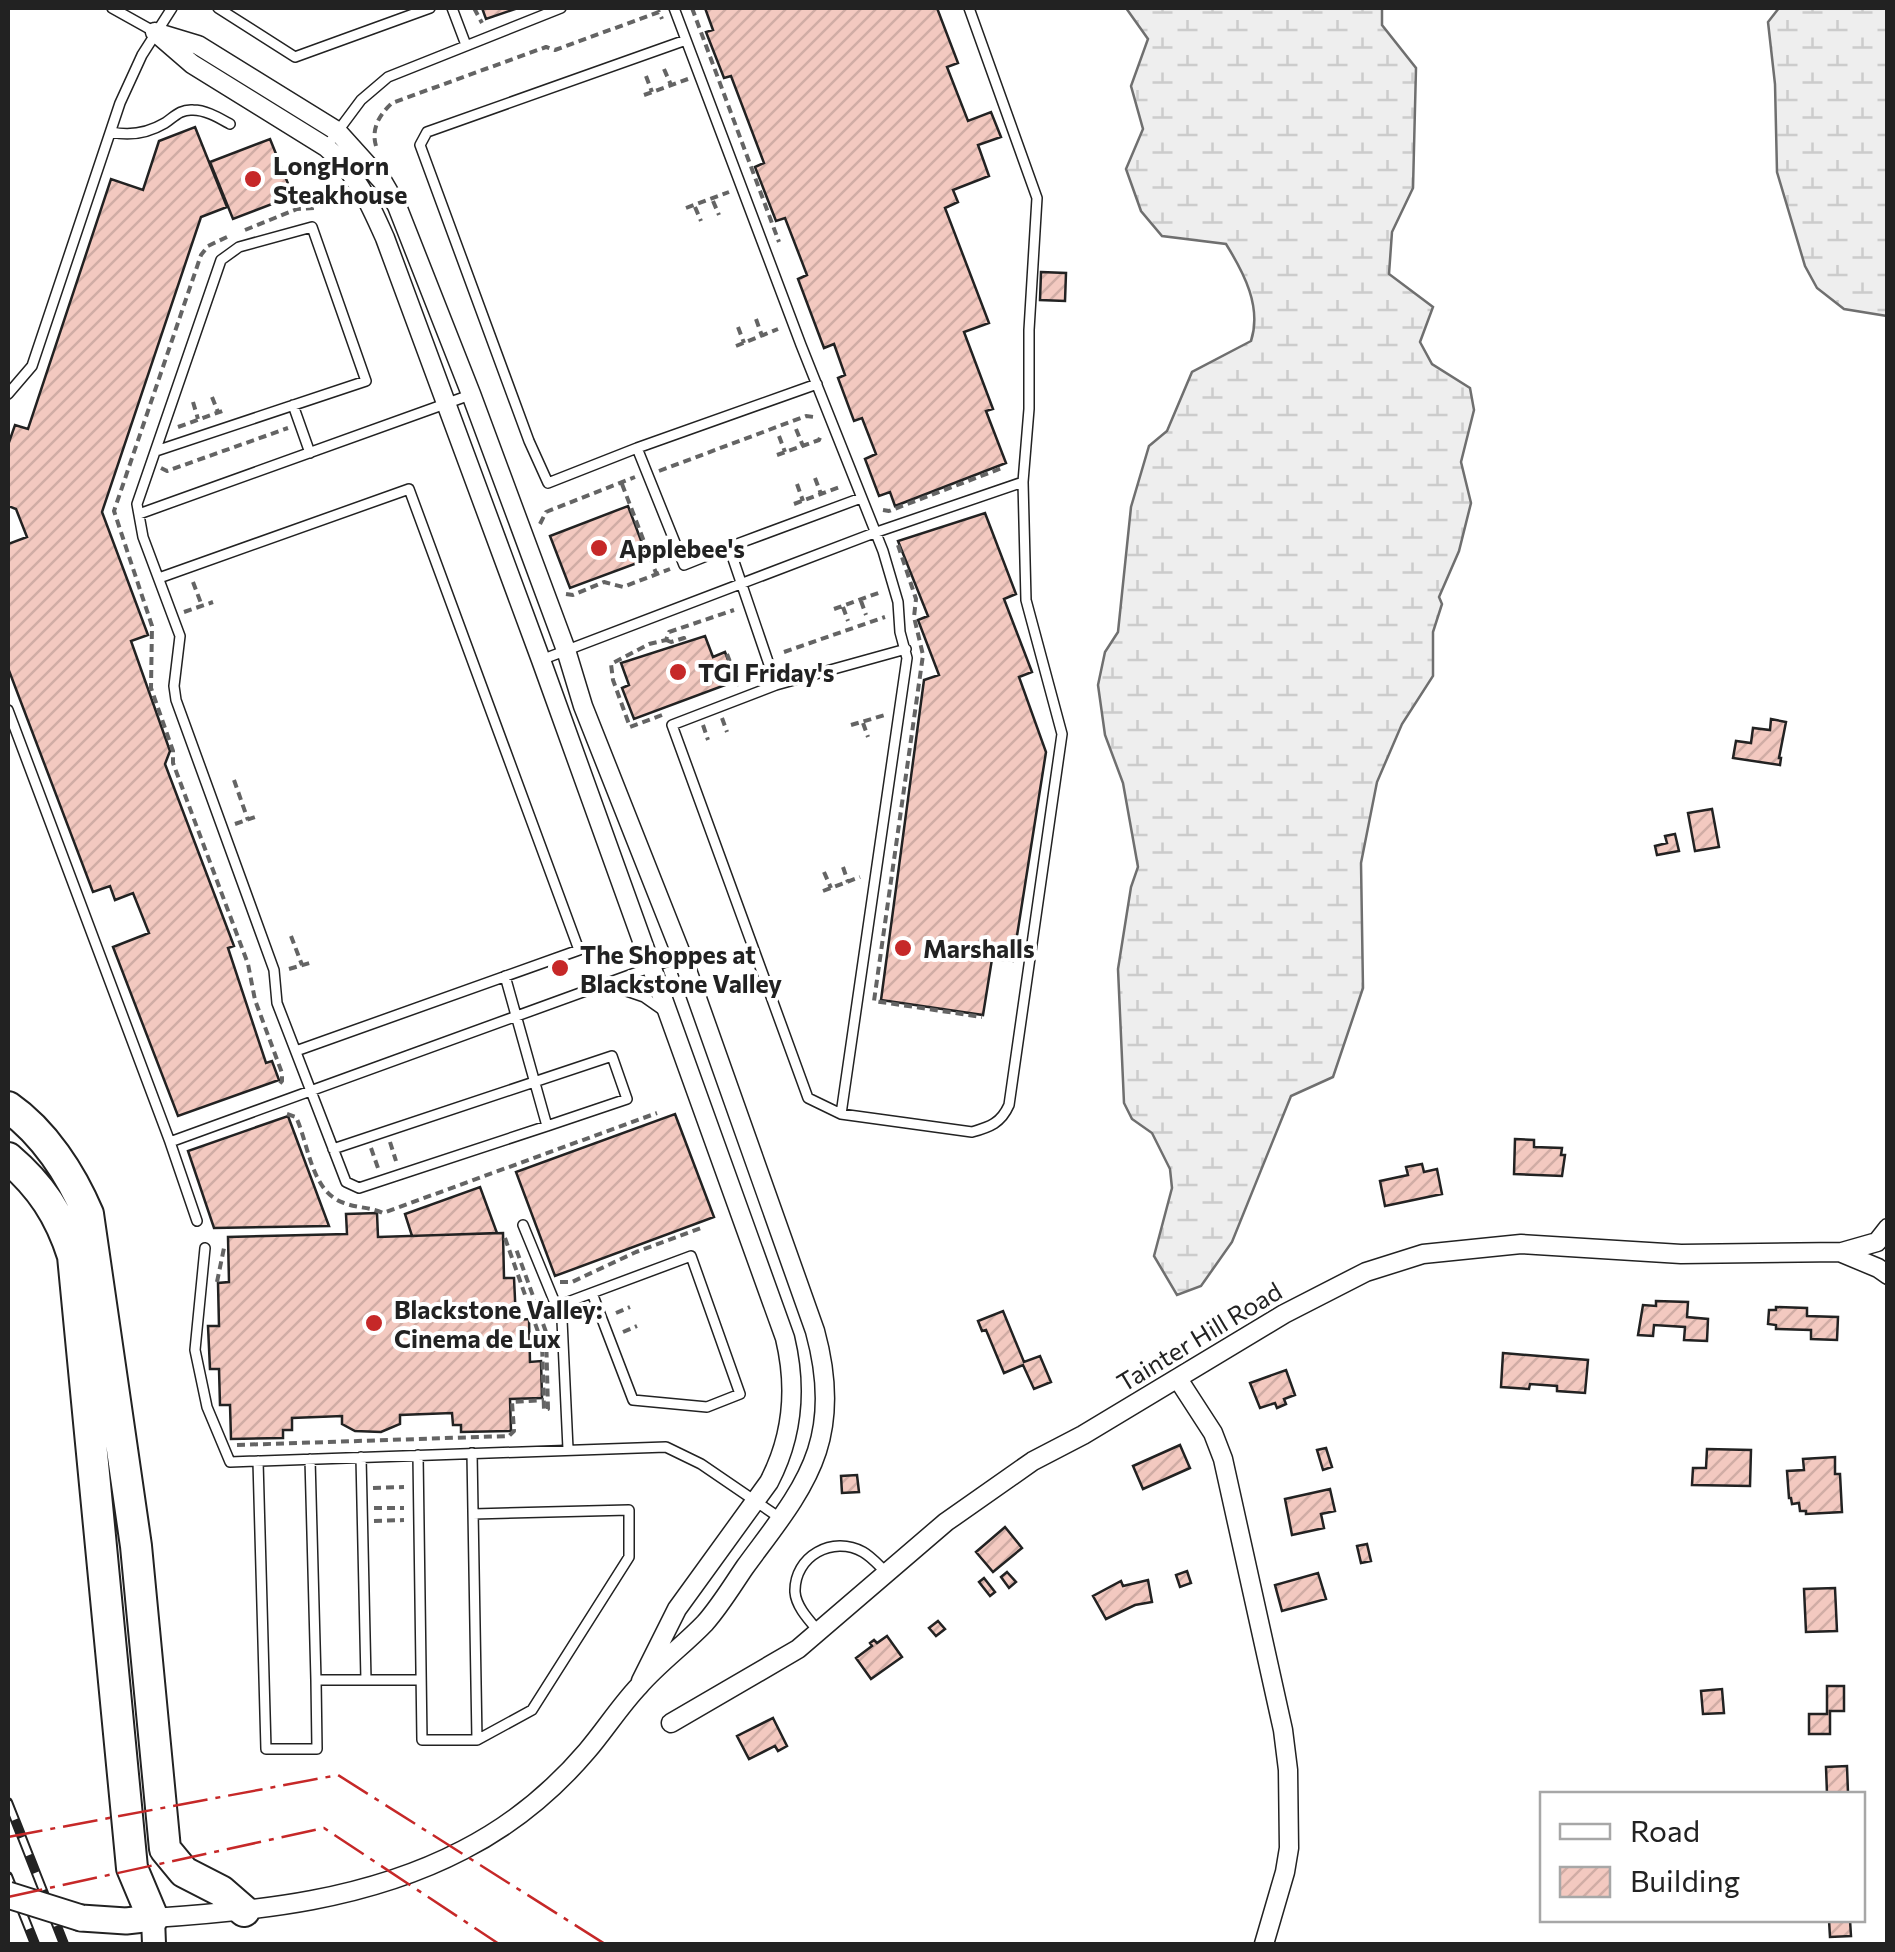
<svg xmlns="http://www.w3.org/2000/svg" width="1895" height="1952" viewBox="0 0 1895 1952" font-family="Commissioner,sans-serif">
<style>
.wetland{fill:url(#wetland-marsh);stroke:#6f6f6f;stroke-width:2.5}
.building{fill:url(#building-hatch);stroke:#222;stroke-width:2.5}
.lines{fill:none;stroke-linecap:round;stroke-linejoin:round}
.service-casing{stroke:#222;stroke-width:12}
.minor-casing{stroke:#222;stroke-width:21}
.tertiary-casing{stroke:#222;stroke-width:26}
.secondary-casing{stroke:#222;stroke-width:29}
.motorway-casing{stroke:#222;stroke-width:34}
.path{stroke:#646464;stroke-width:4;stroke-dasharray:8 5;stroke-linecap:butt}
.service{stroke:#fff;stroke-width:9}
.minor{stroke:#fff;stroke-width:18}
.tertiary{stroke:#fff;stroke-width:22}
.secondary{stroke:#fff;stroke-width:25}
.motorway{stroke:#fff;stroke-width:30}
.rail-casing{stroke:#222;stroke-width:10}
.rail{stroke:#fff;stroke-width:6;stroke-dasharray:19;stroke-linecap:butt}
.secondary-bridge-casing{stroke:#222;stroke-width:29;stroke-linecap:butt}
.secondary-bridge{stroke:#fff;stroke-width:25}
.power{stroke:#c62828;stroke-width:2.5;stroke-dasharray:35 8 5 8;stroke-linecap:butt}
.poi-dot{fill:#c62828;stroke:#fff;stroke-width:4}
.labels{text-anchor:middle;dominant-baseline:central;stroke-width:8;stroke-linejoin:round;paint-order:stroke}
.poi-label{font-size:25px;font-weight:bold;fill:#222;stroke:#fff;text-anchor:start}
.street-label{font-size:25px;fill:#222;stroke:#fff}
</style>
<defs>
<pattern id="wetland-marsh" width="20" height="14" patternUnits="userSpaceOnUse" patternTransform="scale(2.5)"><rect width="20" height="14" fill="#eee"/><path d="M1 5h8M5 5V1M11 12h8M15 12V8" fill="none" stroke="#ccc"/></pattern>
<pattern id="building-hatch" width="6" height="6" patternUnits="userSpaceOnUse" patternTransform="scale(2.5)"><rect width="6" height="6" fill="#f3c9c0"/><path d="M-1 1l2-2M0 6l6-6M5 7l2-2" fill="none" stroke="#d0aca5"/></pattern>
</defs>
<rect width="100%" height="100%" fill="#fff"/>
<!-- wetland -->
<path class="wetland" d="M1126,8H1382V25L1416,68L1413,188L1392,232L1389,274L1433,307L1420,342L1432,364L1470,388L1474,410L1461,462L1471,503L1459,551L1439,597L1442,604L1433,632V676L1402,724L1377,782L1361,863L1363,988L1333,1077L1291,1096L1232,1242L1201,1286L1177,1295L1154,1256L1172,1188L1170,1169L1152,1133L1132,1119L1124,1103L1118,969L1131,887L1138,867L1123,783L1105,735L1098,685L1105,652L1118,632L1131,507L1149,446L1167,431L1192,372L1251,341C1262,307 1244,273 1226,244L1162,236L1141,211L1126,169L1143,129L1131,86L1148,39Z
M1779,8H1887V316L1844,309L1817,288L1805,266L1777,172L1775,84L1768,22Z"/>
<!-- building -->
<path class="building" d="M482,8H518L486,19Z
M705,8H937L958,63L947,67L968,121L991,112L1001,137L978,145L989,176L953,190L958,202L945,208L989,323L964,332L993,409L986,411L1006,463L895,506L890,492L879,496L865,459L876,454L862,418L854,421L838,378L845,375L834,344L824,348L798,279L807,275L785,218L776,221L755,167L764,163L731,76L724,78L706,32L713,30Z
M195,127L227,207L201,217L102,512L148,635L131,641L170,751L165,764L234,946L228,948L266,1063L272,1061L279,1080L178,1116L113,947L149,933L133,893L115,900L110,886L93,892L8,668V544L27,537L16,509L8,506V445L15,425L28,429L111,179L143,190L159,141Z
M270,139L293,196L233,219L210,162Z
M1041,272L1066,273L1065,301L1040,300Z
M628,506L648,559L570,588L550,536Z
M985,513L1016,594L1004,599L1032,672L1019,677L1046,752L1013,961L992,959L983,1015L881,1000L924,680L939,675L918,620L928,616L898,541Z
M705,636L713,657L725,652L736,681L634,719L622,688L629,685L621,663Z
M1771,719L1786,722L1779,758H1781L1780,765L1733,758L1736,741L1751,743L1753,728L1770,730Z
M1712,809L1719,847L1695,851L1688,813Z
M1675,834L1679,851L1657,855L1655,846L1667,843L1665,836Z
M675,1114L714,1217L555,1276L516,1172Z
M288,1116L329,1226L214,1228L188,1151Z
M1515,1139L1534,1140V1147L1562,1148L1561,1155H1565L1562,1176L1514,1174Z
M1422,1164L1424,1172L1437,1169L1442,1194L1385,1206L1380,1181L1408,1175L1406,1167Z
M480,1187L497,1233L412,1236L405,1214Z
M377,1213L378,1237L503,1233L504,1278H514L516,1320L529,1319L530,1362L541,1361L542,1398L510,1399L511,1431L461,1432V1425H453L452,1413L400,1415V1424L381,1432L355,1431L342,1424V1416L292,1418V1430H283V1438L231,1439L230,1405H220L219,1369H210L208,1326H219L218,1283L229,1282L228,1237L347,1234L346,1214Z
M1656,1301L1688,1302L1687,1317L1708,1319L1707,1341L1684,1340L1685,1327L1654,1325L1653,1336L1638,1335L1643,1305L1656,1306Z
M1776,1307L1807,1308V1316L1838,1317L1837,1340L1811,1339V1330L1776,1329V1325L1768,1324L1769,1310H1776Z
M1003,1311L1024,1362L1040,1356L1051,1382L1034,1389L1023,1365L1004,1373L986,1330L982,1331L978,1321Z
M1503,1353L1588,1360L1585,1393L1557,1391V1386L1530,1384L1529,1389L1501,1387Z
M1286,1370L1295,1395L1284,1399L1286,1404L1277,1408L1275,1403L1260,1408L1250,1383Z
M1180,1445L1190,1468L1143,1489L1133,1466Z
M1326,1448L1332,1467L1323,1470L1317,1450Z
M1707,1449L1751,1450L1750,1486L1692,1485L1693,1468H1706Z
M1835,1457V1474H1840L1842,1512L1806,1514V1511H1800L1799,1503L1792,1504L1791,1498H1789L1787,1471L1804,1470L1803,1459Z
M857,1475L859,1492L842,1493L841,1476Z
M1330,1489L1335,1511L1321,1514L1324,1528L1292,1535L1285,1499Z
M1005,1527L1022,1548L993,1572L976,1552Z
M1367,1544L1371,1561L1361,1563L1357,1546Z
M1187,1571L1191,1583L1180,1587L1176,1575Z
M1007,1572L1016,1582L1009,1588L1001,1577Z
M1318,1573L1326,1599L1282,1611L1275,1585Z
M984,1578L995,1592L990,1596L979,1582Z
M1148,1580L1152,1602L1135,1605L1106,1619L1093,1596L1121,1581L1123,1586Z
M1835,1588L1837,1631L1806,1632L1804,1589Z
M938,1621L945,1629L936,1636L929,1628Z
M887,1636L902,1657L871,1679L856,1658L872,1646L870,1643L874,1640L877,1643Z
M1827,1686H1844V1711H1830V1734H1809V1714H1827Z
M1722,1689L1724,1713L1703,1714L1701,1691Z
M773,1718L787,1746L778,1751L775,1746L749,1759L737,1736Z
M1847,1766L1848,1793L1827,1794L1826,1767Z
M1829,1920H1850L1851,1936L1830,1937Z"/>
<g class="lines">
<!-- service casing -->
<g class="service-casing">
<path id="service" d="M112,8L155,32
M218,8L295,57L430,8
M452,8L466,45
M674,8L801,345L883,551L898,602L900,632L907,658L841,1114L972,1132C990,1127 1001,1123 1009,1105L1062,734L1026,600L1023,482
M686,40L427,132L420,145L529,441L548,483L637,448L817,384
M111,132C129,136 148,133 165,123C174,117 180,109 193,110C206,110 219,118 230,124
M326,147L361,100L388,77L561,8
M8,394L32,366L120,103L142,55L172,8
M293,405L310,453
M637,448L684,565L729,547L776,685
M156,451L366,381L312,227L239,247L221,260L137,504L143,537L180,636L174,686L176,700L274,970L277,1003L346,1182L359,1188L547,1126L505,976
M139,514L470,395
M729,547L861,498
M159,578L409,489L579,950L296,1051
M541,660L874,533L1023,482L1029,409V330L1037,198L969,8
M8,710L170,1142L682,956
M609,985L644,997L664,1011
M841,1114L808,1098L672,725L776,685L906,649
M170,1142L197,1221
M333,1149L612,1056L627,1099L547,1126
M523,1225L562,1320L568,1449
M205,1248L195,1350L207,1407L230,1462L666,1447L701,1464L780,1518
M557,1306L691,1256L740,1394L707,1407L633,1400L592,1293
M418,1455L422,1740H477L472,1453
M310,1459L316,1680H366L361,1457
M258,1461L266,1749H317L316,1680
M473,1514L629,1510V1557L532,1710L477,1740
M820,1633C810,1621 796,1607 795,1592C794,1556 833,1535 863,1552C872,1557 880,1567 887,1573
M366,1680H421"/>
</g>
<!-- minor casing -->
<g class="minor-casing">
<path id="minor" d="M155,32L192,64L326,147C356,172 370,204 385,238L541,660L785,1338C797,1388 793,1436 769,1482L677,1609L641,1681
M1842,1253L1878,1268L1888,1275
M1178,1379L1213,1433L1223,1459L1283,1730L1288,1770L1289,1848L1285,1872L1264,1944
M671,1723L798,1649L946,1522L1033,1461L1083,1435L1284,1314L1366,1272L1423,1254L1521,1244L1681,1254L1842,1252L1877,1242L1888,1228
M153,1918C259,1911 367,1900 463,1850C510,1826 552,1792 587,1751C605,1730 620,1706 639,1686C659,1663 684,1645 705,1623C720,1606 732,1586 745,1567C771,1531 803,1494 817,1451C830,1411 826,1371 815,1331L682,956L583,706L566,650L471,394L397,206L383,182L337,131L198,45L155,32"/>
</g>
<!-- tertiary casing -->
<g class="tertiary-casing">
<path id="tertiary" d="M153,1918L154,1944"/>
</g>
<!-- secondary casing -->
<g class="secondary-casing">
<path id="secondary" d="M81,1918L126,1921L153,1918"/>
</g>
<!-- motorway casing -->
<g class="motorway-casing">
<path id="motorway" d="M8,1107C44,1132 71,1174 88,1214L136,1546L165,1849L184,1872L221,1891L244,1911
M8,1158C41,1186 60,1215 73,1256L132,1868L153,1918"/>
</g>
<!-- path -->
<path class="path" d="M474,8L482,23
M692,8L779,242
M664,69L671,85
M646,76L652,92
M644,95L688,79
M376,146C371,129 379,115 392,103L546,47L555,50L659,12L662,19
M713,201L719,215
M695,207L701,221
M686,208L729,192
M245,230L297,209L316,208L339,188
M227,237L208,246L201,255L114,511L152,626L151,688L173,751V763L248,964L255,1000L282,1073V1081L277,1087
M756,319L762,336
M738,327L744,343
M736,346L778,329
M212,397L218,412
M193,402L198,419
M178,427L225,410
M796,429L803,446
M779,436L785,452
M777,455L819,440L821,435
M161,468L167,471L288,428
M659,471L806,416L814,417
M815,478L821,494
M622,484L656,573
M797,484L803,501
M794,504L840,487
M883,510L889,511L1002,468
M540,524L546,512L635,477
M898,545L916,599L914,617L923,655L874,1001L982,1017
M193,582L202,606
M566,594L573,595L604,582L623,587L670,569
M861,601L866,615
M843,607L848,621
M834,609L881,592
M184,612L213,602
M666,640L671,642L684,638L685,641
M784,652L885,617
M727,654L738,683L736,686
M662,715L630,727L613,680L611,664L649,644L666,640L669,632L734,610
M722,718L727,732
M863,723L868,737
M703,725L708,740
M851,725L885,715
M234,780L248,820
M235,824L258,816
M843,867L848,882
M824,872L831,888
M823,891L860,877
M291,936L302,965
M289,969L313,962
M287,1114L296,1117C309,1145 311,1192 344,1203C357,1208 370,1207 383,1213L657,1113
M390,1142L396,1161
M371,1148L378,1168
M505,1238L542,1343L544,1410L548,1409L546,1332L515,1246
M217,1282L224,1248
M560,1282H572L636,1252L701,1228
M616,1313L630,1307
M623,1332L637,1326
M237,1445L509,1436L514,1431L512,1402L544,1400
M373,1488L404,1487
M374,1508H404
M374,1521L404,1520"/>
<!-- service -->
<use href="#service" class="service"/>
<!-- minor -->
<use href="#minor" class="minor"/>
<!-- tertiary -->
<use href="#tertiary" class="tertiary"/>
<!-- secondary -->
<use href="#secondary" class="secondary"/>
<!-- motorway -->
<use href="#motorway" class="motorway"/>
<!-- rail casing -->
<g class="rail-casing">
<path id="rail" d="M8,1802L64,1944
M8,1876L35,1944"/>
</g>
<!-- rail -->
<use href="#rail" class="rail"/>
<!-- secondary-bridge casing -->
<g class="secondary-bridge-casing">
<path id="secondary-bridge" d="M8,1895L81,1918"/>
</g>
<!-- secondary-bridge -->
<use href="#secondary-bridge" class="secondary-bridge"/>
<!-- power -->
<path class="power" d="M8,1837L338,1775L605,1944
M8,1897L324,1828L499,1944"/>
</g>
<!-- markers -->
<g class="poi-dot">
<circle cx="253" cy="179" r="10"/>
<circle cx="599" cy="548" r="10"/>
<circle cx="678" cy="672" r="10"/>
<circle cx="903" cy="948" r="10"/>
<circle cx="560" cy="968" r="10"/>
<circle cx="374" cy="1323" r="10"/>
</g>
<g class="labels">
<!-- poi labels -->
<g class="poi-label">
<text x="273" y="165">LongHorn<tspan x="273" dy="29">Steakhouse</tspan></text>
<text x="619" y="548">Applebee's</text>
<text x="698" y="672">TGI Friday's</text>
<text x="923" y="948">Marshalls</text>
<text x="580" y="954">The Shoppes at<tspan x="580" dy="29">Blackstone Valley</tspan></text>
<text x="394" y="1309">Blackstone Valley:<tspan x="394" dy="29">Cinema de Lux</tspan></text>
</g>
<!-- street labels -->
<g class="street-label">
<text transform="translate(1199 1336) rotate(-31)">Tainter Hill Road</text>
</g>
</g>
<!-- border -->
<rect width="1895" height="1952" fill="none" stroke="#222222" stroke-width="20"/>
<!-- legend -->
<rect x="1540" y="1792" width="325" height="130" fill="#ffffff" stroke="#a7a7a7" stroke-width="2.5"/>
<rect x="1560" y="1824" width="50" height="15" fill="#ffffff" stroke="#a7a7a7" stroke-width="2.5"/>
<text x="1630" y="1842" font-size="30" fill="#222222">Road</text>
<rect x="1560" y="1867" width="50" height="30" fill="url(#building-hatch)" stroke="#a7a7a7" stroke-width="2.5"/>
<text x="1630" y="1892" font-size="30" fill="#222222">Building</text>
</svg>
